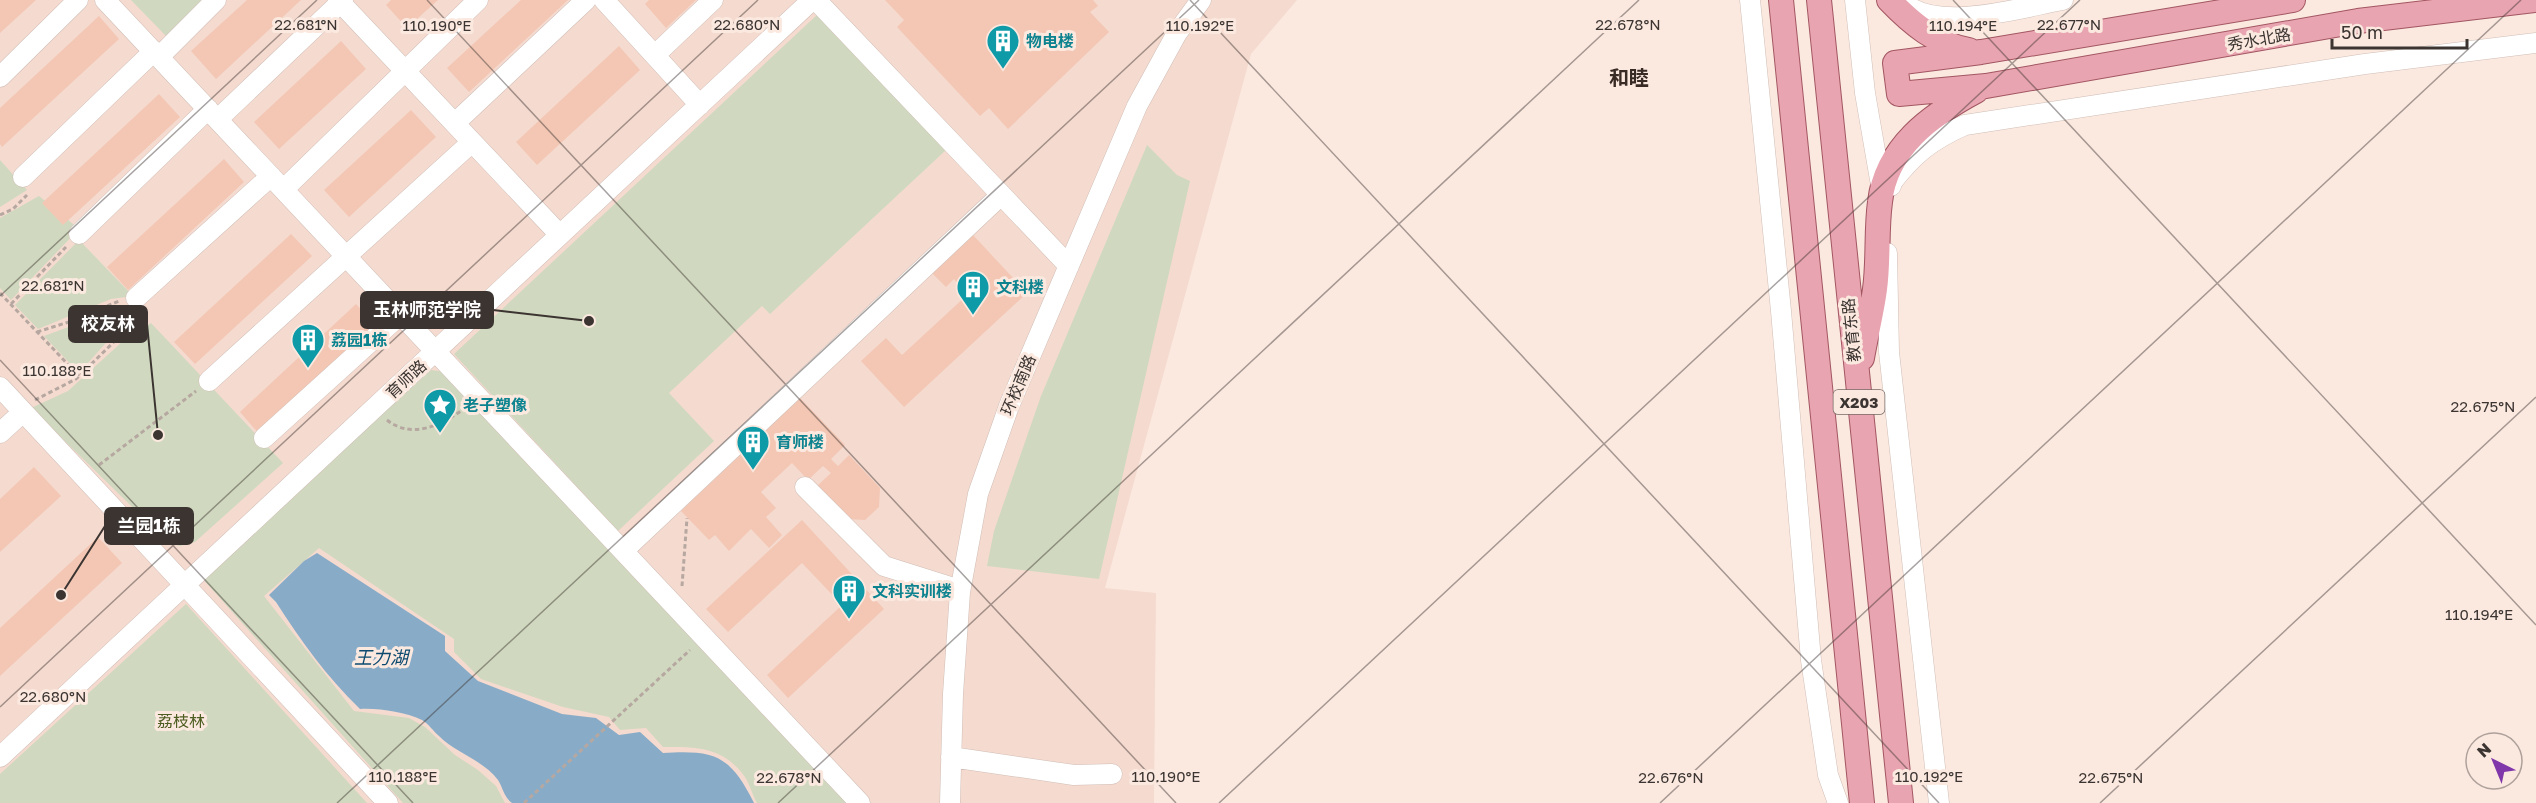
<svg xmlns="http://www.w3.org/2000/svg" width="2536" height="803" viewBox="0 0 2536 803" font-family="'Golos Text','Noto Sans SC',sans-serif">
<style>
.built{fill:#f5dacf}
.green{fill:#d0d9bf}
.water{fill:#88acc8}
.building{fill:#f3c7b4}
.lines{fill:none;stroke-linecap:round;stroke-linejoin:round}
.minor-casing{stroke:#d0beb6;stroke-width:21}
.major-casing{stroke:#a25661;stroke-width:26}
.path{stroke:#b6a8a1;stroke-width:3;stroke-dasharray:4.5 3;stroke-linecap:butt}
.minor{stroke:#fff;stroke-width:20}
.major{stroke:#e8a4b0;stroke-width:24}
.ticks{fill:none;stroke:#3b3431;stroke-width:1.5;stroke-opacity:0.45}
.labels{text-anchor:middle;dominant-baseline:central;stroke-width:6;stroke-linejoin:round;paint-order:stroke}
.shield{fill:#fbe9e0;stroke:#756a66;stroke-width:1.5}
.shield-label{font-size:15px;font-weight:bold;fill:#3b3431}
.street-label{font-size:16px;fill:#3b3431;stroke:#fbe9e0}
.culture-label{font-size:16px;font-weight:bold;fill:#0d838f;stroke:#fbe9e0;text-anchor:start}
.park-label{font-size:16px;fill:#4e5d21;stroke:#fbe9e0}
.water-label{font-size:18px;font-style:italic;fill:#0b496f;stroke:#fbe9e0}
.quarter-label{font-size:20px;font-weight:bold;fill:#382a24;stroke:#fbe9e0}
.ticks-label{font-size:15px;text-anchor:middle;fill:#3b3431;stroke:#fbe9e0;stroke-width:6;stroke-linejoin:round;paint-order:stroke}
.leader{fill:none;stroke:#3b3431;stroke-width:2}
.callout-dot{fill:#3b3431;stroke:#fbe9e0;stroke-width:2}
.callout{fill:#3b3431;stroke:#3b3431;stroke-width:2}
.callout-label{font-size:18px;text-anchor:middle;font-weight:bold;fill:#fff}
</style>
<rect width="100%" height="100%" fill="#fbe9e0"/>
<!-- built -->
<path class="built" d="M0,0H1297L1251,54L1105,588L1156,593L1154,803H0Z"/>
<!-- green -->
<path class="green" d="M131,0H205L166,36Z
M818,14L946,150L770,314L762,306L669,393L714,441L618,531L454,354Z
M1147,145L1177,175L1190,181L1099,579L987,566L994,531L1041,396Z
M0,160L27,190L0,207Z
M39,196L79,229L11,300L0,288V218Z
M79,240L133,296L111,299L38,329L15,305Z
M131,304L130,316L79,373L44,336Z
M151,323L283,463L195,542L180,546L168,542L31,408L68,391L123,341Z
M431,370L446,372L848,803H757C752,794 749,781 742,773C720,746 694,747 663,747L646,728L620,730L609,717L563,707L481,679L454,652V639L319,548L264,596L354,711L409,718L425,727L455,755L478,770L496,786L505,803H403L202,578Z
M186,604L367,803H0V774Z"/>
<!-- water -->
<path class="water" d="M317,553L445,636V651L478,681L562,714L596,718L619,735L640,732L663,753C715,750 730,755 754,803H512C504,797 503,788 498,780C483,760 456,753 439,736C433,731 429,724 422,720C404,712 380,708 360,709C326,676 301,641 276,602L269,595L304,561Z"/>
<!-- building -->
<path class="building" d="M0,0H36L0,33Z
M247,0H301L216,79L191,51Z
M391,0H438L407,28L386,5Z
M521,0H568L469,92L447,68Z
M649,0H696L666,28L645,4Z
M885,0H1093L1098,6L1090,12L1109,32L1008,129L989,108L980,116L897,27L904,20Z
M99,16L119,39L2,147L0,144V108Z
M341,41L366,69L279,149L254,122Z
M619,46L640,70L537,165L516,142Z
M159,94L180,117L63,225L42,203Z
M411,110L436,137L349,217L324,190Z
M224,159L244,182L128,290L107,267Z
M291,234L312,256L195,364L174,342Z
M973,235L1027,293L904,407L861,361L886,338L902,355L967,295L954,279L946,287L932,273Z
M356,304L377,327L260,435L240,412Z
M800,398L845,445L831,459L838,466L849,455L880,488L879,507L865,520L848,519L817,486L831,473L823,466L808,480L792,463L761,492L776,508L766,517L782,535L769,548L751,529L729,551L715,535L709,540L681,511Z
M34,467L61,496L0,552V499Z
M802,520L884,609L788,698L767,675L842,605L802,563L728,632L706,609Z
M98,537L122,563L0,676V628Z"/>
<g class="lines">
<!-- minor casing -->
<g class="minor-casing">
<path id="minor" d="M105,0L860,803
M338,0L560,235
M604,0L700,105
M816,0L1069,266
M1750,0L1781,311L1811,660L1828,775L1838,803
M1855,0L1865,93L1882,191
M1901,0C1933,35 2022,7 2063,0
M655,55L713,0
M159,57L216,0
M0,77L78,0
M218,119L343,0
M455,123L586,0
M23,177L154,51
M1891,186L1892,182C1914,154 1931,140 1965,125L2365,64L2536,43
M284,189L478,0
M79,234L208,109
M1887,253L1889,352L1939,803
M136,298L271,176
M209,381L472,142
M0,387L388,803
M0,433L23,412
M264,438L401,314
M805,487L884,566L960,590
M623,551L1001,195
M0,757L812,0
M951,757L1074,775L1112,774
M950,803L953,694L960,592L978,494L1009,406L1137,106L1177,33L1201,0"/>
</g>
<!-- major casing -->
<g class="major-casing">
<path id="major" d="M1781,0L1862,803
M1819,0L1901,803
M1889,0C1911,23 1937,45 1969,50
M2293,0L1981,52L1895,63L1899,94L1986,86L2358,21L2534,0
M1862,358C1866,335 1872,312 1875,289C1879,260 1876,231 1880,202C1886,147 1931,115 1976,91"/>
</g>
<!-- path -->
<path class="path" d="M0,215L13,209L27,195
M0,293L79,376
M11,304L66,247
M37,332L72,321L119,301
M35,400L76,379L124,332L133,317
M387,420C412,440 442,425 465,408
M99,465L196,391
M682,586L687,518
M524,803L690,650"/>
<!-- minor -->
<use href="#minor" class="minor"/>
<!-- major -->
<use href="#major" class="major"/>
</g>
<!-- ticks -->
<path class="ticks" d="M427,0L1176,803M1190,0L1939,803M1953,0L2536,625M0,296L317,0M0,360L413,803M0,707L758,0M337,803L1199,0M778,803L1639,0M1219,803L2080,0M1660,803L2521,0M2100,803L2536,397"/>
<!-- icons -->
<defs>
<g id="building-pin" transform="scale(1.725)"><path d="M0 17L-7.5 6A9.5 9.5 0 1 1 7.5 6Z" fill="#0f9aa8" stroke="#fbe9e0"/><path d="M-4-6H4V6H1V3H-1V6H-4ZM-2.5-4.3h1.7v1.8h-1.7ZM.8-4.3h1.7v1.8H.8ZM-2.5-1h1.7V.8h-1.7ZM.8-1h1.7V.8H.8Z" fill="#fff"/></g>
<g id="sight-pin" transform="scale(1.725)"><path d="M0 17L-7.5 6A9.5 9.5 0 1 1 7.5 6Z" fill="#0f9aa8" stroke="#fbe9e0"/><path d="M0-6L1.8-2.2L6-1.7L2.9 1.2L3.7 5.4L0 3.3L-3.7 5.4L-2.9 1.2L-6-1.7L-1.8-2.2Z" fill="#fff"/></g>
</defs>
<g fill-rule="evenodd">
<use href="#building-pin" x="1003" y="41"/>
<use href="#building-pin" x="973" y="287"/>
<use href="#building-pin" x="308" y="340"/>
<use href="#sight-pin" x="440" y="405"/>
<use href="#building-pin" x="753" y="442"/>
<use href="#building-pin" x="849" y="591"/>
</g>
<g class="labels">
<!-- shield labels -->
<rect class="shield" x="1833.5" y="390" width="51" height="24" rx="4.5"/>
<g class="shield-label">
<text x="1859" y="402">X203</text>
</g>
<!-- street labels -->
<g class="street-label">
<text transform="translate(2259 39) rotate(-10)">秀水北路</text>
<text transform="translate(1851 330) rotate(-96)">教育东路</text>
<text transform="translate(406 379) rotate(-43)">育师路</text>
<text transform="translate(1018 385) rotate(-67)">环校南路</text>
</g>
<!-- culture labels -->
<g class="culture-label">
<text x="1026" y="41">物电楼</text>
<text x="996" y="287">文科楼</text>
<text x="331" y="340">荔园1栋</text>
<text x="463" y="405">老子塑像</text>
<text x="776" y="442">育师楼</text>
<text x="872" y="591">文科实训楼</text>
</g>
<!-- park labels -->
<g class="park-label">
<text x="181" y="721">荔枝林</text>
</g>
<!-- water labels -->
<g class="water-label">
<text x="381" y="657">王力湖</text>
</g>
<!-- quarter labels -->
<g class="quarter-label">
<text x="1629" y="77">和睦</text>
</g>
</g>
<g class="ticks-label">
<text x="306" y="30">22.681°N</text>
<text x="747" y="30">22.680°N</text>
<text x="1628" y="30">22.678°N</text>
<text x="2069" y="30">22.677°N</text>
<text x="437" y="31">110.190°E</text>
<text x="1200" y="31">110.192°E</text>
<text x="1963" y="31">110.194°E</text>
<text x="53" y="291">22.681°N</text>
<text x="57" y="376">110.188°E</text>
<text x="2483" y="412">22.675°N</text>
<text x="2479" y="620">110.194°E</text>
<text x="53" y="702">22.680°N</text>
<text x="403" y="782">110.188°E</text>
<text x="1166" y="782">110.190°E</text>
<text x="1929" y="782">110.192°E</text>
<text x="789" y="783">22.678°N</text>
<text x="1671" y="783">22.676°N</text>
<text x="2111" y="783">22.675°N</text>
</g>
<!-- callouts -->
<path class="leader" d="M589 321L493 310M158 435L147 324M61 595L105 526"/>
<g class="callout-dot">
<circle cx="589" cy="321" r="6"/>
<circle cx="158" cy="435" r="6"/>
<circle cx="61" cy="595" r="6"/>
</g>
<g class="callout">
<rect x="361" y="292" width="132" height="36" rx="6"/>
<rect x="69" y="306" width="78" height="36" rx="6"/>
<rect x="105" y="508" width="88" height="36" rx="6"/>
</g>
<g class="callout-label">
<text x="427" y="316">玉林师范学院</text>
<text x="108" y="330">校友林</text>
<text x="149" y="532">兰园1栋</text>
</g>
<!-- north arrow -->
<g transform="translate(2494 761) rotate(317)"><circle r="28" fill="#fbe9e0" stroke="#aea19a" stroke-width="1.5"/>
<path d="M0-4.5L10 22L0 15L-10 22Z" fill="#8037a9"/>
<text y="-9" font-size="16" font-weight="bold" text-anchor="middle" fill="#3b3431">N</text>
</g>
<!-- scale -->
<path d="M2332 39v9h135v-9" fill="none" stroke="#3b3431" stroke-width="3"/>
<text x="2341" y="39" font-size="18" fill="#3b3431" stroke="#fbe9e0" stroke-width="4.5" paint-order="stroke">50 m</text>
</svg>
